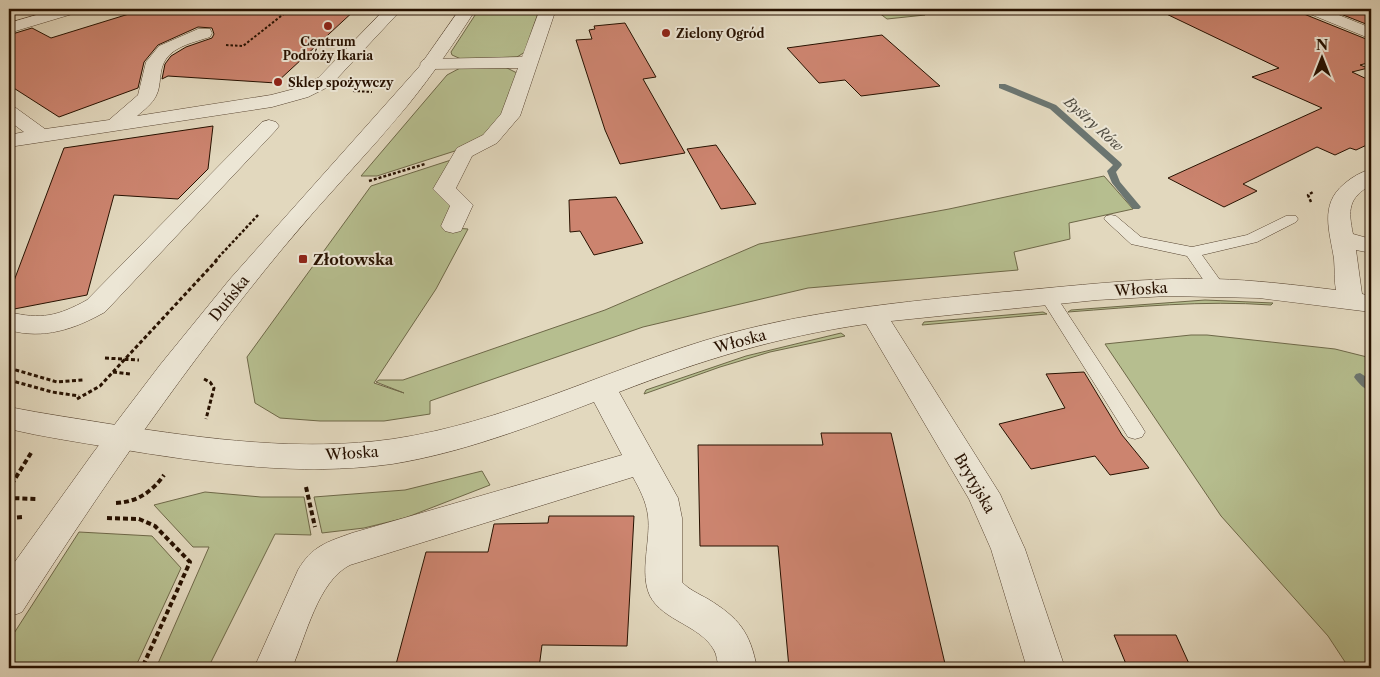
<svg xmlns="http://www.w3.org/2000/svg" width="1380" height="677" viewBox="0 0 1380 677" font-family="'Libre Caslon Text',serif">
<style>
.green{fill:#b6be8f;stroke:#6e6848}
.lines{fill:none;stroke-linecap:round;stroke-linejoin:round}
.stream{fill:#6b7570;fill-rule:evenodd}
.building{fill:#cc846f;stroke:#271100}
.service-casing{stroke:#564330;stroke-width:1}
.minor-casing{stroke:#564330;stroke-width:1}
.tertiary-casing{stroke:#564330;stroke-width:1}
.path-far3{stroke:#271100;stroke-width:2;stroke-dasharray:2.5 2;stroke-linecap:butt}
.path-far2{stroke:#271100;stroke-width:2.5;stroke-dasharray:3 2;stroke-linecap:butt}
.path-far1{stroke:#271100;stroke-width:3;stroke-dasharray:4 2.5;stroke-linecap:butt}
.path{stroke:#271100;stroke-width:4;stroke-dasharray:5 3;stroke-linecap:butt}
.service{fill:#ece6d5;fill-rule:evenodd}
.minor{fill:#ece6d5;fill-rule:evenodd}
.tertiary{fill:#ece6d5;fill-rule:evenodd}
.poi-dot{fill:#8f2418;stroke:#ece6d5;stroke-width:2}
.labels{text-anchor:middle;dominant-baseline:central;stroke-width:4;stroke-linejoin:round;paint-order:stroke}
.far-poi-label{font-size:12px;font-weight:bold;fill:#271100;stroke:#ece6d5;text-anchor:start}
.far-water-label{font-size:14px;font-style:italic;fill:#4f4b41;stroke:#ece6d5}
.poi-label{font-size:15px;font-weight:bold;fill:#271100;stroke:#ece6d5;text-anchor:start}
.street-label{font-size:15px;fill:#271100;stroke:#ece6d5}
</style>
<rect width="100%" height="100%" fill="#e2d8be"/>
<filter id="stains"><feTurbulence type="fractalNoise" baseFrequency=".004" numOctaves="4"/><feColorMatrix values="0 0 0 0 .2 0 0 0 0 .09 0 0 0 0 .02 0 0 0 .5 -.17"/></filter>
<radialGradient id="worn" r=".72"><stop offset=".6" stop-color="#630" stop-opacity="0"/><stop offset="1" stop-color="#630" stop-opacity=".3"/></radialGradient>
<!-- green -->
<path class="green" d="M479,9H540L525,52L517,57L461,59L452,55L451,52Z
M874,9H916L925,15L887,19Z
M462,67H505L517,73L501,116L483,137L461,149L377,176H361L447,75Z
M451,160V207L443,227L468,229L436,289L374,383L404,393L376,382L379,380H403L605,310L759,244L949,209L1104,176L1133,209L1069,223L1070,239L1014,252L1018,270L808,288L643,327L430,401V414L384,421H320L280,418L255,403L247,357L371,186Z
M1205,300L1273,303L1271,305C1203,300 1136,307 1068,312L1071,310Z
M1043,312L1047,314L922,325L924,322Z
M841,333L845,336L770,352L720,367L644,394L646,390L746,356Z
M1191,335H1207L1335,349L1371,358V668H1349L1328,636L1221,516L1105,344Z
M482,471L490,485L405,518L364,528L322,533L314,497L405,490Z
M205,492L261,497H304L311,535L275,534L208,668H156L209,547H193L154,505Z
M79,532L152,536L181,568L135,668H9V641Z"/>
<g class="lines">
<!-- stream -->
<path class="stream" d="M904,9H910L911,10L908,12Z
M999,84H1005L1056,105L1121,163L1122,165L1116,172L1120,182L1141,207L1139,209H1133L1112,183L1107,171L1113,165L1050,109L999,88Z
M1360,373L1371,380V391C1365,390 1358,383 1354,377L1356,374Z"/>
</g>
<!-- building -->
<path class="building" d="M145,9H356L276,83L168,76L162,79L165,64L171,56L186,47L212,38L214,34L212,28L198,27L158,45L144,62L138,88L59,117L9,85V35L32,28L51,38Z
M1156,9H1301L1304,14L1371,41V62L1360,65L1368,68L1352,72L1371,81V143L1356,150L1350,148L1335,155L1317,147L1243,184L1257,191L1224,207L1168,178L1322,108L1252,77L1279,68Z
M1328,9H1371V26Z
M625,23L656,77L643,79L685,153L620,164L605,130L576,40L592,39L589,30L595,29L594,26Z
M882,35L940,86L861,96L845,80L819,83L787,48Z
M213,126L208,169L178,199L114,195L87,295L9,310V294L64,148Z
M716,145L756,204L721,209L687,149Z
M616,197L643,243L594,255L580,231L570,232L569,200Z
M1084,372L1122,435L1149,468L1110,475L1095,456L1031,469L999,424L1065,408L1046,374Z
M821,433H891L946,668H789L778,546H700L698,445H823Z
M549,516H634L627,646L542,645L539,668H395L426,552H488L494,524L548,523Z
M1114,635H1176L1191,668H1144L1142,664H1126Z"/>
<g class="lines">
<!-- service casing -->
<g class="service-casing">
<path id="service" d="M1111,215L1116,216L1141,237L1192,247L1247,235L1286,216H1296L1298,219L1296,222L1257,242L1202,255L1225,287L1223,291L1217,292L1211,291L1187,256L1131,244L1104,219L1106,216Z
M1048,292L1054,293L1142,427L1145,432L1142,437L1135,439L1128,437L1040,297L1042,293Z"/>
</g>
<!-- minor casing -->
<g class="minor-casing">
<path id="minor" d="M57,9H81L79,12L9,33V23Z
M385,9H402L330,86L308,97L272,107L9,147V135L24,132L9,121V106L16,108L45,129L109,120L138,95L146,62L159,46L198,29H210L212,33L210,37C195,42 175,46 166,59C158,70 162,85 156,96C152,104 144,110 137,116L271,95L294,89L318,78Z
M540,9H556L520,116L497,143L472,156L456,188L473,205L461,231L453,233L445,231L441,226L450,206L433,189L457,148L483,135L501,114L518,68L429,69L423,68L420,64L423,60L429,59L522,57Z
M1303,9H1324L1371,28V39L1305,12Z
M269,120L276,122L279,126L276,130L105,312C75,329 43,340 9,330V312C41,320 58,316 87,300L262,122Z
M1371,169V185C1348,198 1348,210 1353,234L1371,239V253L1356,250L1362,294L1371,296V312L1259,298L1167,296L1097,300L891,321L1000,494L1025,549L1065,668H1027L991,549L969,499L866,324C776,337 702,360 619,392L678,498L682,518V582C688,589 699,594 708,599C739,618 750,632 757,668H719C717,662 717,655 714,650C700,625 663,621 650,596C639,573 651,541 648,516C646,501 640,490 633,477L350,565C318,581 306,636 292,668H254L298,570C312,546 327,542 352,533L622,455L594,402C529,427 461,453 392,464C299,477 205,463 113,448C78,442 43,437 9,429V407C44,414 80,419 116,425C207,439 301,452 393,439C501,423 600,373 703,341C801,311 902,302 1004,292C1074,286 1144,277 1214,279C1255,280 1295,285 1336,290C1334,280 1335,270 1334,259C1330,232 1319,205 1344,184C1352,177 1361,172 1371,169Z"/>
</g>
<!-- tertiary casing -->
<g class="tertiary-casing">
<path id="tertiary" d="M460,9H476C455,42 433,74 408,105C368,154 323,199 283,248C188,363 103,486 22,612L9,617V570L93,453L160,365L230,279L419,67Z"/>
</g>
<!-- path-far3 -->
<path class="path-far3" d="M226,45L243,46L290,9
M353,91L372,92"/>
<!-- path-far2 -->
<path class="path-far2" d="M369,181L425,164
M1311,202L1308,195L1313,192
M215,261L259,214"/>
<!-- path-far1 -->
<path class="path-far1" d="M105,358L139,360
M9,368L57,382L83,380
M113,372L130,374
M204,379L210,382L214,388L206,419
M9,380L52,392L79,396
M77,399L100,386L217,260"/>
<!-- path -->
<path class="path" d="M31,453L13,482L9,498L37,499
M306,487L315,527
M116,503C137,502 152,492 164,475
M9,518L23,517
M107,518L139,519L155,526L190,562L142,668"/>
<!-- service -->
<use href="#service" class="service"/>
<!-- minor -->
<use href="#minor" class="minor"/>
<!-- tertiary -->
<use href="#tertiary" class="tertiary"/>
</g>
<!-- markers -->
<g class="poi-dot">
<circle cx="328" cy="26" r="5"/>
<circle cx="666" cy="33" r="5"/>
<circle cx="278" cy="82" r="5"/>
<rect x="298" y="254" width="10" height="10" rx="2.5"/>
</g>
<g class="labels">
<!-- far-poi labels -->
<g class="far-poi-label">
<text x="676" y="33">Zielony Ogród</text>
<text x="328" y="41" text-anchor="middle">Centrum<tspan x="328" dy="14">Podróży Ikaria</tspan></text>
<text x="288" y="82">Sklep spożywczy</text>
</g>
<!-- far-water labels -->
<g class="far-water-label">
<text transform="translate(1094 124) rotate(42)">Bystry Rów</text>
</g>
<!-- poi labels -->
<g class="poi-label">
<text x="313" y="259">Złotowska</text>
</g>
<!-- street labels -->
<g class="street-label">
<text transform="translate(1141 289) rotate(-4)">Włoska</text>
<text transform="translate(229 298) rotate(-51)">Duńska</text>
<text transform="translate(740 341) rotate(-15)">Włoska</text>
<text transform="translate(352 453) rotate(-4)">Włoska</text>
<text transform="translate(975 483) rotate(60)">Brytyjska</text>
</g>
</g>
<!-- margin -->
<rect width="1380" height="677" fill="none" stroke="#e2d8be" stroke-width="30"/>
<rect x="10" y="10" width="1360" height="657" fill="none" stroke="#271100" stroke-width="2.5"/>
<rect x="15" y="15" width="1350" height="647" fill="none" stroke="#271100"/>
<!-- north arrow -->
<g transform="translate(1322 58)" stroke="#ece6d5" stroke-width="4" paint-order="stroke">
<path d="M0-4L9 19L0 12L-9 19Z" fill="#271100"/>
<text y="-8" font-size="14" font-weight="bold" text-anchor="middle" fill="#271100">N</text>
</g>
<rect width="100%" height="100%" filter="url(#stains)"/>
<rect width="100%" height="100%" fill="url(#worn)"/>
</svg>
